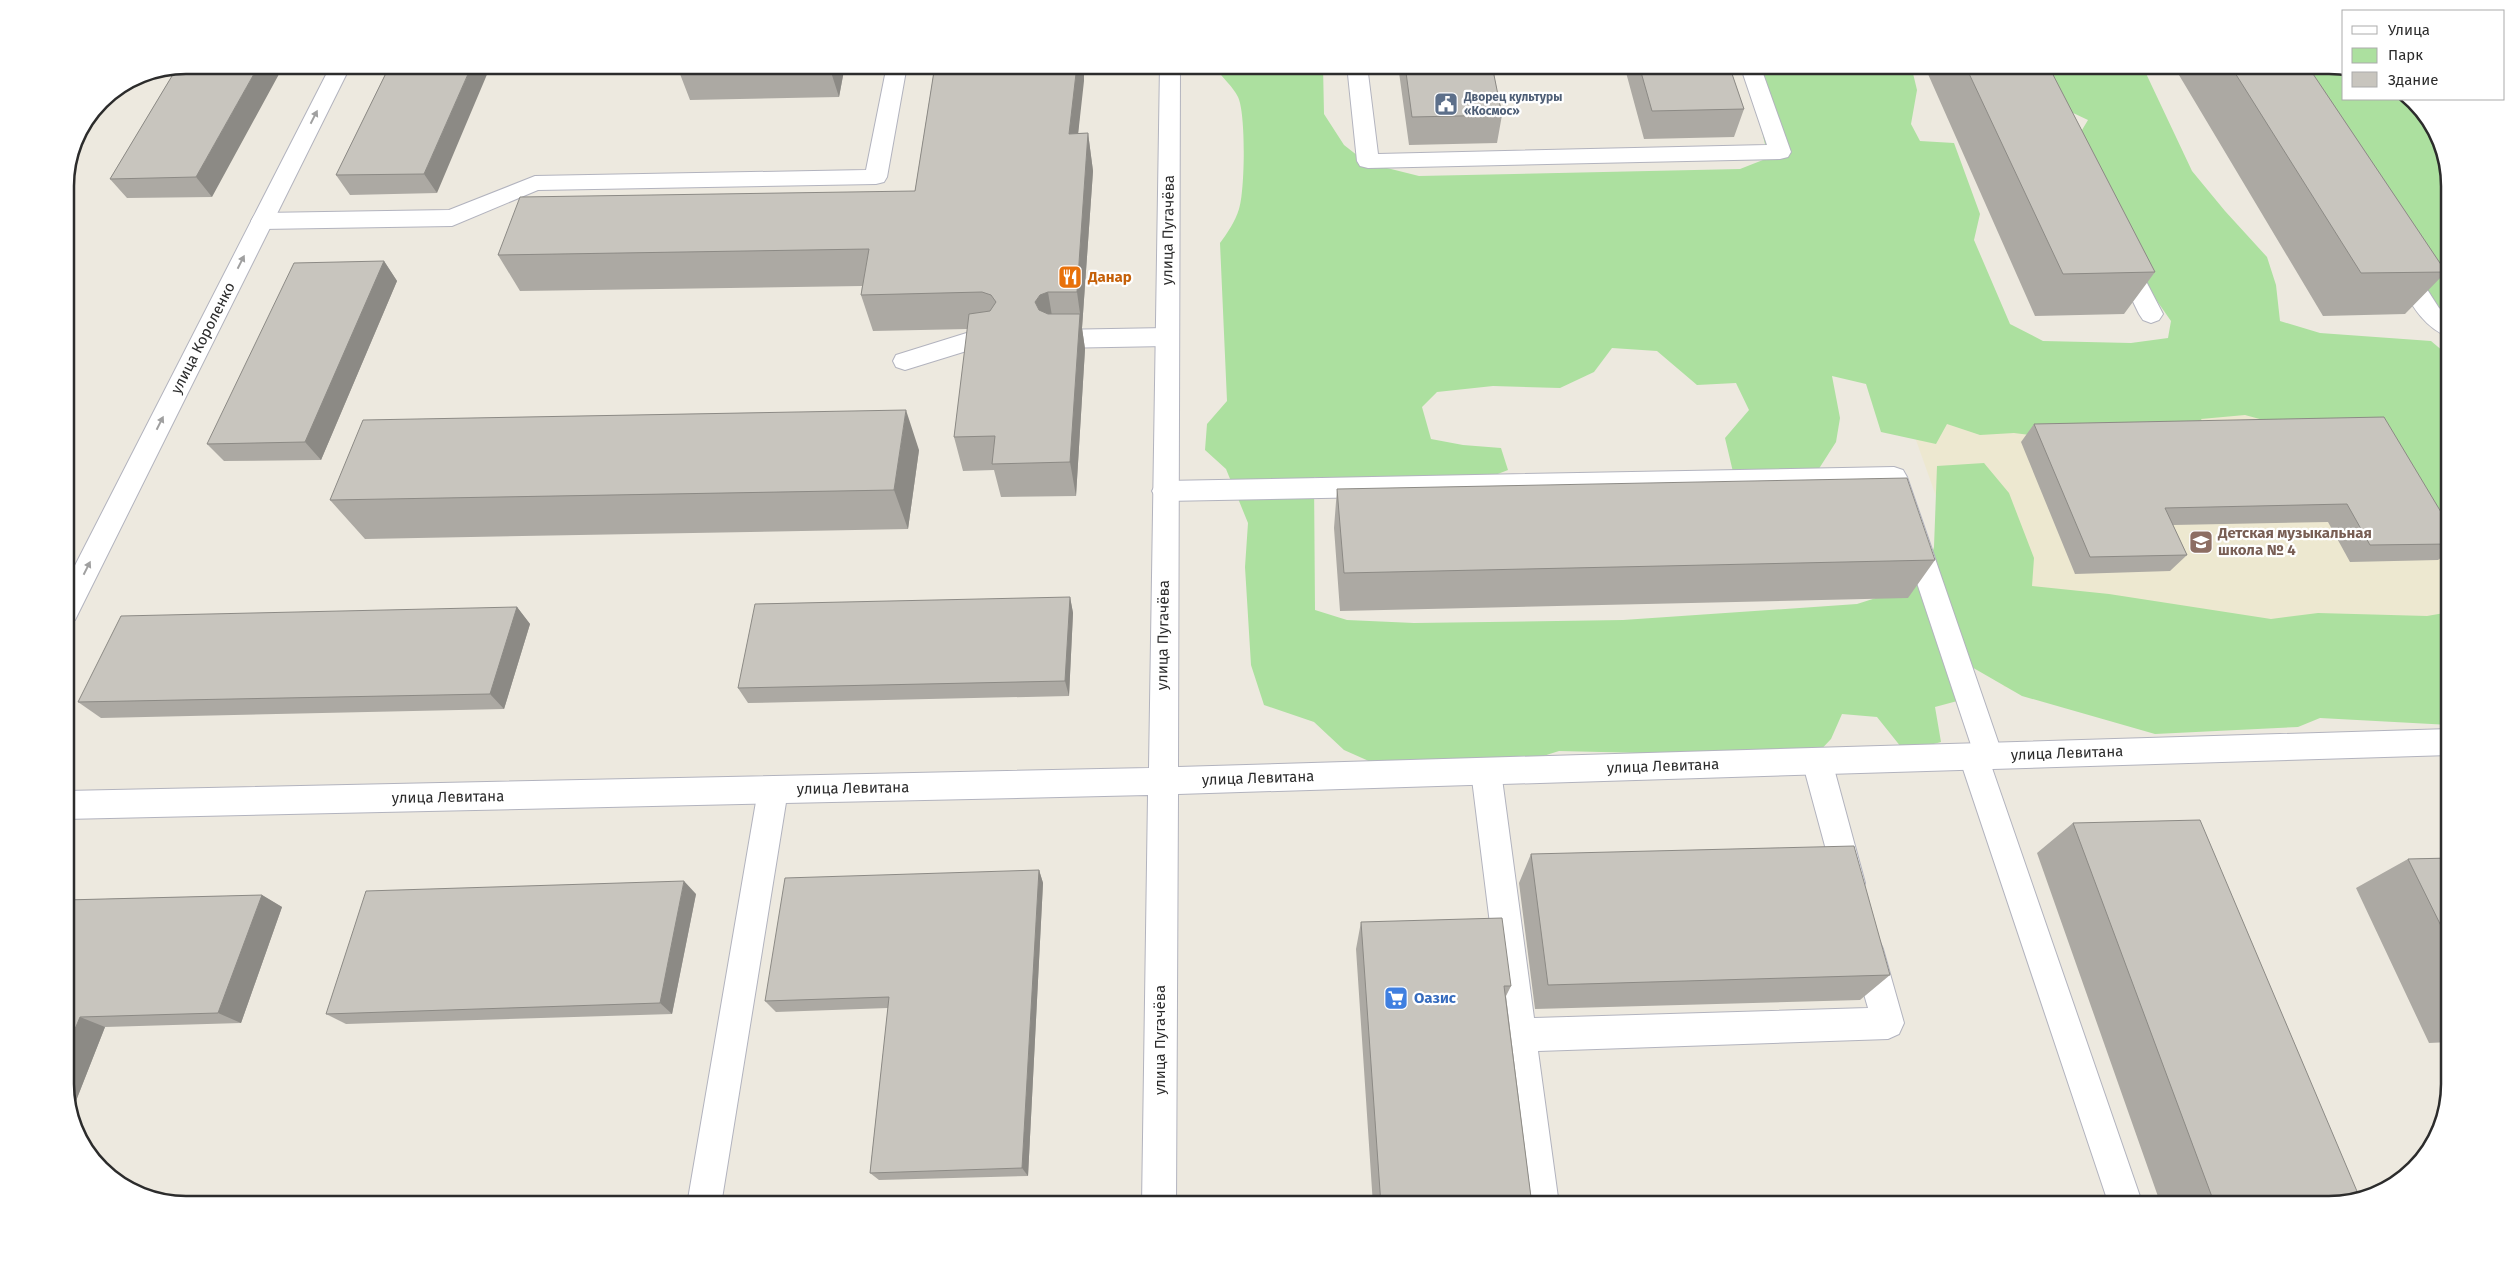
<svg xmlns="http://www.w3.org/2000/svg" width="2515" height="1270" viewBox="0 0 2515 1270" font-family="'Fira Sans',sans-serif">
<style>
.education{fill:#ede8d0}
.green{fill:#ace09f}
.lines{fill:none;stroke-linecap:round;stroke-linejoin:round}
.lane-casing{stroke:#b2b3be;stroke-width:2}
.street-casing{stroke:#b2b3be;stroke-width:2}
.lane{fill:#fff;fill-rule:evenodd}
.street{fill:#fff;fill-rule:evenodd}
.wall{fill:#aca9a3}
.shaded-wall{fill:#8c8a85}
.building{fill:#c8c5be;stroke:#8c8a85}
.oneway{fill:#a0a0a0}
.labels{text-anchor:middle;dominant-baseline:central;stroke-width:4.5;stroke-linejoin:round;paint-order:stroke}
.far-service-label{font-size:12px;font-weight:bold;fill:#4e5e75;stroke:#fff;text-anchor:start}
.street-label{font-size:15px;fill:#2c2c2c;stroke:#fff}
.food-label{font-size:15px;font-weight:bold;fill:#c56008;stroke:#fff;text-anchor:start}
.education-label{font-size:15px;font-weight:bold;fill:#785e54;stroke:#fff;text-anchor:start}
.shop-label{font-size:15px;font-weight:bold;fill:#366cbe;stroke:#fff;text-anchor:start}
.rim{fill:none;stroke:#2c2c2c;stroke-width:2.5}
</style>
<rect width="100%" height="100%" fill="#ede9df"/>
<!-- education -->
<path class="education" d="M1890,367L2450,408V677L2004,687Z"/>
<!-- green -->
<path class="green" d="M1216,65H1323L1324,114L1344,145L1367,163L1419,176L1740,169L1768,158L1762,131L1747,86L1764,67L1733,65H1911L1917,90L1911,124L1920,141L1954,143L1980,214L1974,240L2010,324L2043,341L2131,343L2168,338L2171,321L2122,251L2073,145L2088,120L2071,112L2030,65H2142L2192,171L2225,211L2267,257L2276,285L2280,321L2320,333L2431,341L2450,357V529L2289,427L2245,415L2201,419L2207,430L2068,440L2014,433L1980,435L1947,424L1936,444L1881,432L1866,384L1832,376L1840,418L1836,442L1813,478L1733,472L1725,438L1749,410L1736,383L1697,385L1657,351L1612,348L1594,372L1560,388L1493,386L1437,392L1422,407L1431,439L1463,445L1501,448L1508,470L1472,484L1360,481L1314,477L1315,610L1347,620L1414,623L1623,620L1857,604L1923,583L1934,547L1937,466L1984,463L2009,493L2034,558L2032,586L2109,594L2271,619L2318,613L2427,616L2450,612V725L2320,718L2298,727L2155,734L2022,696L1970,666L1961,700L1935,707L1941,742L1905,752L1877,717L1842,714L1831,739L1814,757L1559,751L1537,758L1380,766L1344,750L1314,722L1264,705L1251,665L1245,567L1248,523L1226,469L1205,450L1207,424L1227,401L1220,243C1228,232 1235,222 1239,209C1245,191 1246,113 1238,97C1233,87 1223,78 1216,69Z
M2269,65H2329L2344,68V99H2407L2430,119L2450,178V319L2388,248Z"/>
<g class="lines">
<!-- lane casing -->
<g class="lane-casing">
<path id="lane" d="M887,65H907L887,177L884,182L876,184L538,190L452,226L262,229L254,226L251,221L254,216L262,213L449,210L535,176L866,170Z
M1347,65H1367L1378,154L1767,145L1740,65H1760L1791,152L1788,157L1780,159L1368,168L1360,166L1357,161Z
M2123,250L2131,252L2134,258L2163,314L2159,320L2151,323L2143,320L2139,314L2112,258L2115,252Z
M2401,259L2409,261L2439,308L2450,316V337C2421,328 2408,297 2393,273L2390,267L2393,261Z
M1167,328L1175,331L1179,337L1175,343L1167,346L1055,348L1047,345L1043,339L1047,333L1055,330Z
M990,330L998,333L1002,339L998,345L973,349L905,370L896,367L893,361L896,355L973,331Z
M1894,467L1903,470L1907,477L2003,756L1999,765L1992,768L2143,1205H2109L1959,757L1964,748L1971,745L1885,487L1165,501L1156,498L1152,491L1156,484L1165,481Z
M1817,748L1827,752L1832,761L1865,883L1861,893L1850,897L1839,893L1835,883L1802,761L1807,752Z
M1486,758L1496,762L1501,771L1534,1018L1868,1008L1851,949L1856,938L1867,934L1878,938L1883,949L1904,1023L1899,1034L1888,1039L1538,1051L1559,1205H1525L1471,771L1476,762Z
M773,777L783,781L788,790L721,1205H687L758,790L763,781Z"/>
</g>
<!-- street casing -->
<g class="street-casing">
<path id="street" d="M331,65H351L75,620L65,623V585Z
M1160,65H1180L1178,767L2450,729V755L1178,794L1176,1205H1142L1148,795L65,819V791L1149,768Z"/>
</g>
<!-- lane -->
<use href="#lane" class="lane"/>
<!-- street -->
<use href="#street" class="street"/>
</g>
<!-- wall -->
<path class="wall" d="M390,65L437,193L350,195L336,175Z
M683,65H845L839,97L690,100L680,74Z
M935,65H1084L1078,133H1088L1093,171L1082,328L1085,349L1076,496L1001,497L994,470L963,471L954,437L968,329L873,331L861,295L862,286L520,291L498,255L915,191Z
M1398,65H1492L1502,115L1497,143L1409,145Z
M1624,65H1729L1744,109L1734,137L1644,139Z
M1924,65H2048L2155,272L2124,314L2035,316Z
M2173,65H2307L2446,272L2405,314L2323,316Z
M178,66L212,197L127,198L110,179Z
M384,261L397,281L321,460L224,461L207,444Z
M2034,424L2450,527V551L2438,560L2350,562L2328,522L2173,525L2187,555L2170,571L2075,574L2021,442Z
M919,450L908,529L365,539L330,500Z
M1337,489L1935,560L1908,598L1340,611L1334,528Z
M1070,597L1073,613L1069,696L748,703L738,688Z
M517,607L530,624L504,709L101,718L78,702Z
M2073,823L2329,1205H2161L2037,853Z
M1531,854L1890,975L1860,1000L1535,1009L1519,883Z
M2450,858V1042L2429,1043L2356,888L2408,859Z
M1039,870L1043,883L1028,1176L879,1180L870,1173L888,1008L776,1012L765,1001Z
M696,894L672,1014L346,1024L326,1014Z
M262,895L282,907L241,1023L105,1027L72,1111L65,1092V900Z
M1361,922L1511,986L1506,996L1532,1205H1373L1356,949Z"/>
<!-- shaded-wall -->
<path class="shaded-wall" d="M259,65H284L212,197L196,177Z
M472,65H491L437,193L424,174Z
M833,65H845L839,97L831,72Z
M1077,65H1084V81L1074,171L1069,134Z
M1088,133L1093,171L1082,328L1077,292Z
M384,261L397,281L321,460L305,442Z
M1048,292L1054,328L1046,331L1035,302L1040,295Z
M1080,314L1085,349L1076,496L1070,462Z
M906,410L919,450L908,529L894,490Z
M1070,597L1073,613L1069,696L1065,681Z
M517,607L530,624L504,709L490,694Z
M1039,870L1043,883L1028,1176L1022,1168Z
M684,881L696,894L672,1014L660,1003Z
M262,895L282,907L241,1023L218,1013Z
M80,1017L105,1027L72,1111L65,1092V1053Z"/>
<!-- building -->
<path class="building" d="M186,65H259L196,177L110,179L178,66Z
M390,65H472L424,174L336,175Z
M683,65H833L831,72L680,74Z
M935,65H1077L1069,134L1088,133L1077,292H1048L1040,295L1035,302L1039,310L1048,314H1080L1070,462L992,464L995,436L954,437L969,314L990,311L996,302L991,295L982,292L861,295L869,249L498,255L520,197L915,191Z
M1405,65H1492L1502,115L1412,117Z
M1639,65H1729L1744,109L1652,111Z
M1965,65H2048L2155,272L2063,274Z
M2230,65H2307L2446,272L2361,273Z
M384,261L305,442L207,444L294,263Z
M906,410L894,490L330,500L363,420Z
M2384,417L2450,527V544L2370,545L2347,504L2165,508L2187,555L2090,557L2034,424Z
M1907,478L1935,560L1344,573L1337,489Z
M1070,597L1065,681L738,688L755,604Z
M517,607L490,694L78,702L121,616Z
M2200,820L2359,1196L2329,1205H2215L2073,823Z
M1854,846L1890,975L1548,985L1531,854Z
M2450,858V944L2408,859Z
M1039,870L1022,1168L870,1173L889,997L765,1001L785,878Z
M684,881L660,1003L326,1014L366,891Z
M262,895L218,1013L80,1017L65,1053V900Z
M1502,918L1511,986H1504L1532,1205H1381L1361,922Z"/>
<!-- one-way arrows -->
<defs><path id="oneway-solid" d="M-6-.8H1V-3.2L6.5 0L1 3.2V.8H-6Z" transform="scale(1.25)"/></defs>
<g class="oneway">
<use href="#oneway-solid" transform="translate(314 117) rotate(-63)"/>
<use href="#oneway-solid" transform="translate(241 262) rotate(-63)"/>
<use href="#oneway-solid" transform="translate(160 423) rotate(-63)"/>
<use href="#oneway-solid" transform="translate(87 568) rotate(-63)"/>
</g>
<!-- icons -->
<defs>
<g id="civic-square" transform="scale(1.25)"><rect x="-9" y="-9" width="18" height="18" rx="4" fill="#5c6f8a" stroke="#fff"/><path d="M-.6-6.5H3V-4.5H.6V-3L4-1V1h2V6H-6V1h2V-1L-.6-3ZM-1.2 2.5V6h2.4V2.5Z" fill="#fff"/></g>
<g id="restaurant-square" transform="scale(1.25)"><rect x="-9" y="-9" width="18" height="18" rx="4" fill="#e8710a" stroke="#fff"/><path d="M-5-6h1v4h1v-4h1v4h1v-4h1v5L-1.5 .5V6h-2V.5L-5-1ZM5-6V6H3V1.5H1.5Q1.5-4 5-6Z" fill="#fff"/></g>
<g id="school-square" transform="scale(1.25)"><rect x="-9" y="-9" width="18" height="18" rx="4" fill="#8d6e63" stroke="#fff"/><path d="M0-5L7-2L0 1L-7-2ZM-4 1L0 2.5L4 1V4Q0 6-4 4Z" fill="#fff"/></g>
<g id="supermarket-square" transform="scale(1.25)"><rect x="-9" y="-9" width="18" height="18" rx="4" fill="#3f7fe0" stroke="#fff"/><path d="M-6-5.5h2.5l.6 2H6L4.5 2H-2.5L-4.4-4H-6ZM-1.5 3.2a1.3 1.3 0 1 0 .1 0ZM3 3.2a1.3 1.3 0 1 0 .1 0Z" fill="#fff"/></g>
</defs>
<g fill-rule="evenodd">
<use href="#civic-square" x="1446" y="104"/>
<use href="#restaurant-square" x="1070" y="277"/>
<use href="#school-square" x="2201" y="542"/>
<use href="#supermarket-square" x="1396" y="998"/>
</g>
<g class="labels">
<!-- far-service labels -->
<g class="far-service-label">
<text x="1464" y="97">Дворец культуры<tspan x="1464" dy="14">«Космос»</tspan></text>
</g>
<!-- street labels -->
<g class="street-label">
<text transform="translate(1168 230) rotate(-89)">улица Пугачёва</text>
<text transform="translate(203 338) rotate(-63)">улица Короленко</text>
<text transform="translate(1163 635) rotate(-89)">улица Пугачёва</text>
<text transform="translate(2067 753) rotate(-2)">улица Левитана</text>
<text transform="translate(1663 766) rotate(-2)">улица Левитана</text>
<text transform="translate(1258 778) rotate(-2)">улица Левитана</text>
<text transform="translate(853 788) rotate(-1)">улица Левитана</text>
<text transform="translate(448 797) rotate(-1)">улица Левитана</text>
<text transform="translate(1160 1040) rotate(-90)">улица Пугачёва</text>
</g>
<!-- food labels -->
<g class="food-label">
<text x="1088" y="277">Данар</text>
</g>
<!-- education labels -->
<g class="education-label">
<text x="2218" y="533">Детская музыкальная<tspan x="2218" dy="17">школа № 4</tspan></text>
</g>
<!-- shop labels -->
<g class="shop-label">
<text x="1414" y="998">Оазис</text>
</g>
</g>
<!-- crop -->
<path d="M0 0H2515V1270H0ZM186 74H2329A112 112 0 0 1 2441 186V1084A112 112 0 0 1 2329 1196H186A112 112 0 0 1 74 1084V186A112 112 0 0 1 186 74Z" fill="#fff" fill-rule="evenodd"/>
<path class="rim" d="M186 74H2329A112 112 0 0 1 2441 186V1084A112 112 0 0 1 2329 1196H186A112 112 0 0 1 74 1084V186A112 112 0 0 1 186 74Z"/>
<!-- legend -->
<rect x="2342" y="10" width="162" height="90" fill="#ffffff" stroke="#ababab"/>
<rect x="2352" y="26" width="25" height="8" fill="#ffffff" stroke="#ababab"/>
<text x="2388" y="35" font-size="15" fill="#2c2c2c">Улица</text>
<rect x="2352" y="48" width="25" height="15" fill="#ace09f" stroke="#ababab"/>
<text x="2388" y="60" font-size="15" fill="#2c2c2c">Парк</text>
<rect x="2352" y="72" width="25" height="15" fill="#c8c5be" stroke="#ababab"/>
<text x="2388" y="85" font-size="15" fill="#2c2c2c">Здание</text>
</svg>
